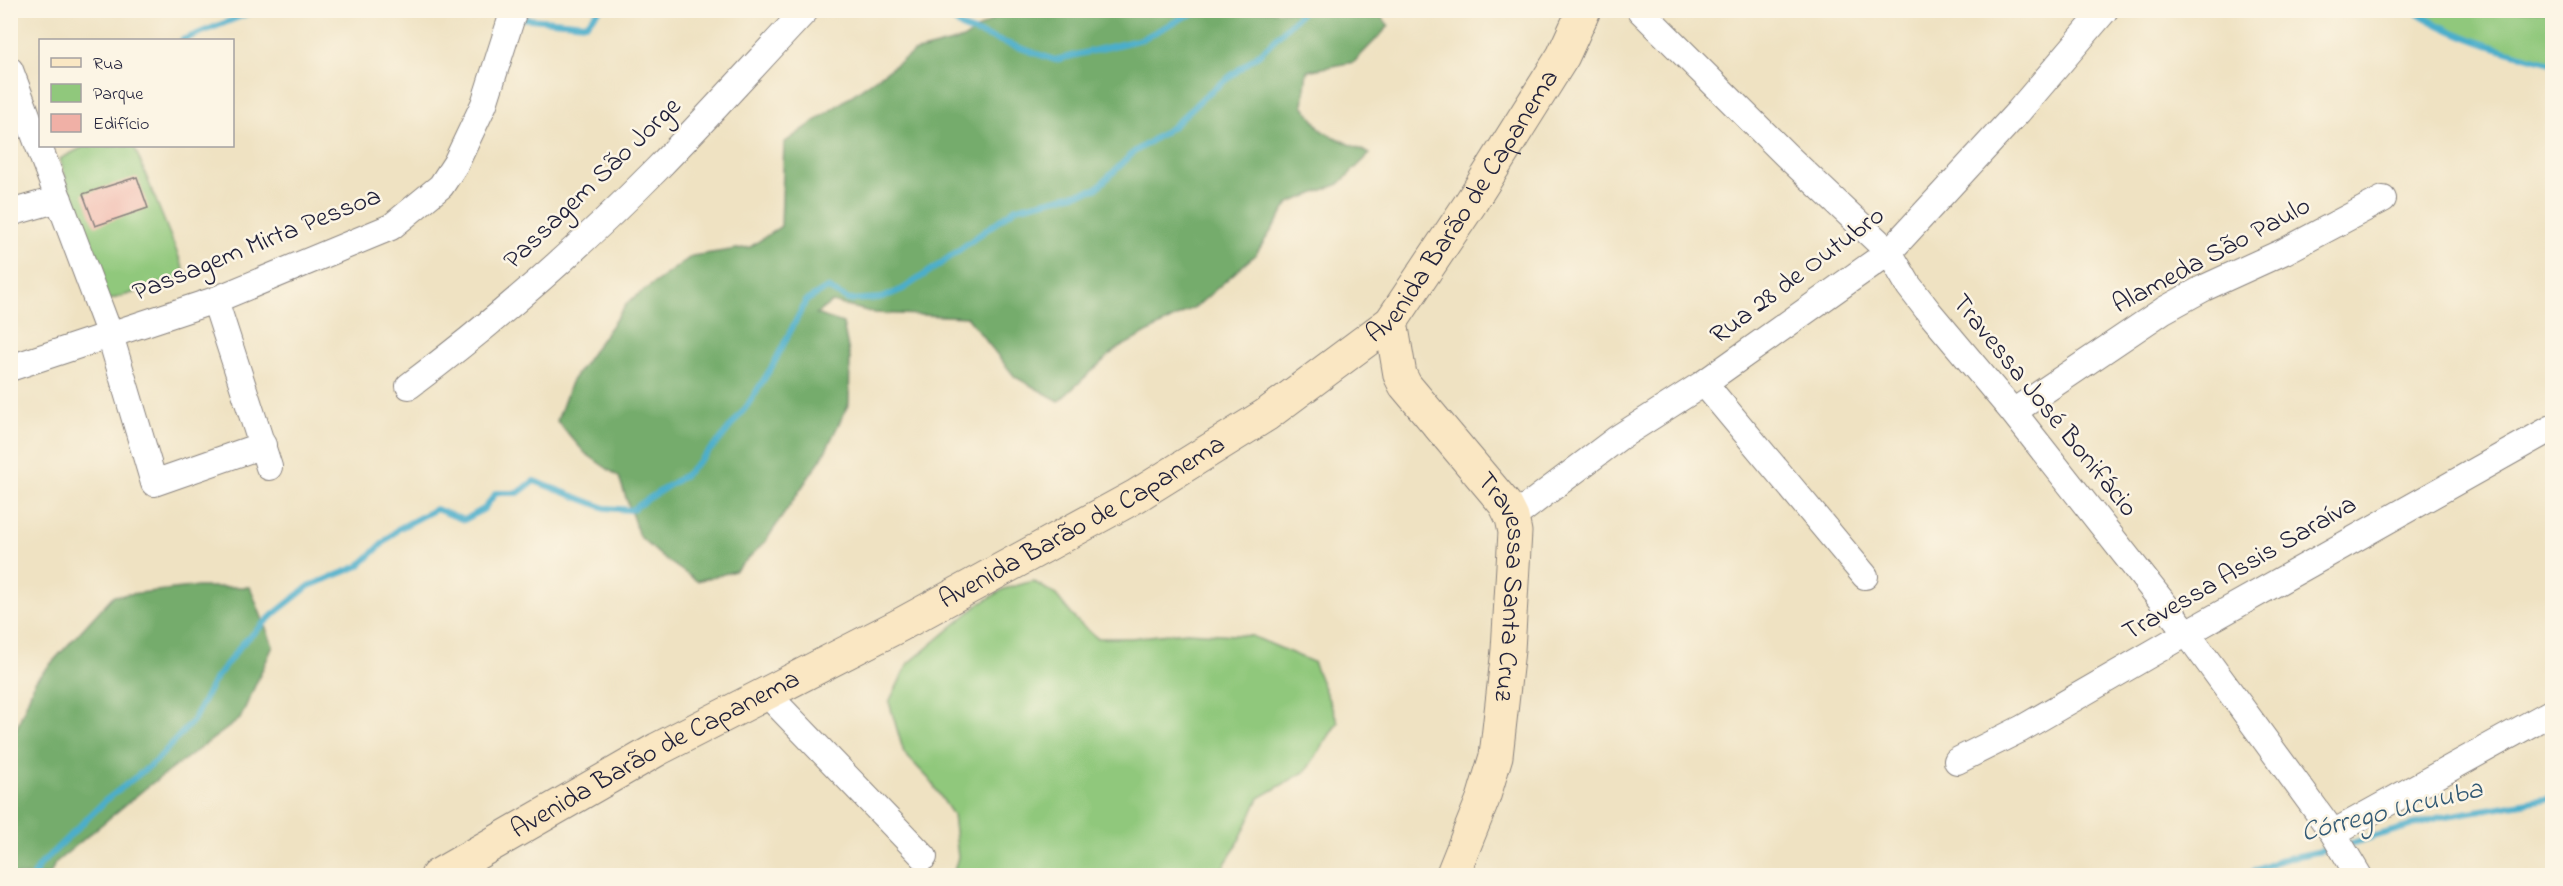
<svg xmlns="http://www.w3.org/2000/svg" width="2563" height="886" viewBox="0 0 2563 886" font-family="'Indie Flower',sans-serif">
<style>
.green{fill:#90c87c;stroke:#59755c;stroke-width:1.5}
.forest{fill:#74ac6c;stroke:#4b6754;stroke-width:1.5}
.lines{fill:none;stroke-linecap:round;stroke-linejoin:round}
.stream{stroke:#4caecb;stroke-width:6}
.building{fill:#f0b0a6}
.street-casing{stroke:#88827e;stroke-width:28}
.secondary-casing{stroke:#88827e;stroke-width:35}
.street{stroke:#fff;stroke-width:26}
.secondary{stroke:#fae7c3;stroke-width:33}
.labels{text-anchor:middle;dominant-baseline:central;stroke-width:5;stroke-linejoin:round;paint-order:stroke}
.street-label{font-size:27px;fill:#22223b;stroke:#fcf5e5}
.water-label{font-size:28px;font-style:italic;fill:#335a75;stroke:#fcf5e5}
</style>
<rect width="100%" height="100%" fill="#fcf5e5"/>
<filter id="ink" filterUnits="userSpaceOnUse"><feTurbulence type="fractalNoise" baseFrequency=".0167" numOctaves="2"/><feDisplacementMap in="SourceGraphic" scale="12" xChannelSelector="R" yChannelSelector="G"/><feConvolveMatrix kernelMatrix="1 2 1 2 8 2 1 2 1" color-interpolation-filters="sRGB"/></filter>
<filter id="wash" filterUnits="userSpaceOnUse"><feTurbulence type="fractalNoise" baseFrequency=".008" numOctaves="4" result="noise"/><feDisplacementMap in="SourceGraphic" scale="24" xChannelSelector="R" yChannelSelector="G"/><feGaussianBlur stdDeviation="1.35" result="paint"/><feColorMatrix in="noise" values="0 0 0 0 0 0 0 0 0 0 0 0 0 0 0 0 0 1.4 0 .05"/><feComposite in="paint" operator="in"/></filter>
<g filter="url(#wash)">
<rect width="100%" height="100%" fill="#efe2c2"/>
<!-- green -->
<path class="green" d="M2413,11H2552V63C2510,53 2449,35 2413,11Z
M85,146H134L187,277L102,302L60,159Z
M1033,581L1056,595L1076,620L1097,638H1131L1187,632L1252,636L1313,662L1338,722L1306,771L1259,798L1237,845L1218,875H953L958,857L953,815L929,779L904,753L889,702L908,664L978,605L1004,589Z"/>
<!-- forest -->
<path class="forest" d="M1379,11V14L1389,26L1354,62L1307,71L1303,105L1322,131L1370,154L1339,184L1289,203L1256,254L1197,306L1115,350L1059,401L1015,377L967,317L875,313L832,302L816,314L843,323L850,358L849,403L823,456L765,542L735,571L697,581L662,557L639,536L619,477L585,453L557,421L571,382L628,302L692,256L750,247L781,226L784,143L914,52L963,39L1005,11Z
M191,587H250L273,646L240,719L147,787L55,863L50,875H11V743L35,681L113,596Z"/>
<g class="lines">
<!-- stream -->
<path class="stream" d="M941,10L963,28L1055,60L1142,39L1186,16
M1178,10L1186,16L1207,10
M2413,10C2449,35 2510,53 2552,63
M519,18L586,24L600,10
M182,40L257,10
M10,125L25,122
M2349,844L2441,817L2552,798
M34,876L38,867L106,800L155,762L193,721L213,682L242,644L275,613L309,586L359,566L398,529L436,509L464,520L484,509L496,493H518L534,481L605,508L631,510L685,475L719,441L747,406L773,365L806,301L827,288L849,300L882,298L903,289L936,267L1016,208L1096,189L1134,152L1172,127L1206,95L1262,52L1304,10
M2245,876L2279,860L2336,848"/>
</g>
<g id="blocks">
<!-- building -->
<path class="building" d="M137,177L148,208L95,226L83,194Z"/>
</g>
</g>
<g filter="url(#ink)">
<use href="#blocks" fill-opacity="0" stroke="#88827e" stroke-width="1.5"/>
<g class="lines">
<!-- street casing -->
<g class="street-casing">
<path id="street" d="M1640,10L1786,155L1889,252L1909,286L1929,312L2013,412L2187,633L2333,833L2359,876
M10,70L110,335L154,483L263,445
M10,213L59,199
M215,300L269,467
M10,368L215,300L391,227L441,186L456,163L484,104L514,10
M1704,383L1865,576
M409,386C496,321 579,248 656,170C707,118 756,63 806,10
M2013,412L2164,310L2204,288L2285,251L2383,199
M1512,518L1618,438L1704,383L1889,252L2018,112L2105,10
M767,694L924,857
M1957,761L2021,729L2187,633L2552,428
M2333,833L2552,712"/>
</g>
<!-- secondary casing -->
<g class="secondary-casing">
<g id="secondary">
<path id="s1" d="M1391,322L1400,375L1405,385L1505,504L1512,518L1515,532L1508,650L1496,756L1483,799L1452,876"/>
<path id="s2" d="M437,876L658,749L900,625L1136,496L1266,415L1391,322L1470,204L1563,56L1584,10"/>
</g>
</g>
<!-- street -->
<use href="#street" class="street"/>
<!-- secondary -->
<use href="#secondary" class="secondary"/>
</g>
</g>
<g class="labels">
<!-- street labels -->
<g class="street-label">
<text transform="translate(593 184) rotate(-44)">Passagem São Jorge</text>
<text stroke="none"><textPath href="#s2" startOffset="1240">Avenida Barão de Capanema</textPath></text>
<text transform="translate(257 245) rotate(-22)">Passagem Mirta Pessoa</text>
<text transform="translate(2212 256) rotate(-28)">Alameda São Paulo</text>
<text transform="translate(1798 276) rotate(-37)">Rua 28 de Outubro</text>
<text transform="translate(2044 406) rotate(51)">Travessa José Bonifácio</text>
<text stroke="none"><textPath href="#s2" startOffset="736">Avenida Barão de Capanema</textPath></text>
<text transform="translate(2240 569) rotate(-30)">Travessa Assis Saraíva</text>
<text stroke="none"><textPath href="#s1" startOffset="302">Travessa Santa Cruz</textPath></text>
<text stroke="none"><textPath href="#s2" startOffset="250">Avenida Barão de Capanema</textPath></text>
</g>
<!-- water labels -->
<g class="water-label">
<text transform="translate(2392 812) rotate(-14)">Córrego Ucuuba</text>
</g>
</g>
<!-- margin -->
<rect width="2563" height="886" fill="none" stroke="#fcf5e5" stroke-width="36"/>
<!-- legend -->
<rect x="39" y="39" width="195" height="108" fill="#fcf5e5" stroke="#a5a1a1" stroke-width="1.5"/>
<rect x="51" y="58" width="30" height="9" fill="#fae7c3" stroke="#a5a1a1" stroke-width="1.5"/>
<text x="93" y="69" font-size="18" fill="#22223b">Rua</text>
<rect x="51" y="84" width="30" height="18" fill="#90c87c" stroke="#a5a1a1" stroke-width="1.5"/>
<text x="93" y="99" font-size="18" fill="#22223b">Parque</text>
<rect x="51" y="114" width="30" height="18" fill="#f0b0a6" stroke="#a5a1a1" stroke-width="1.5"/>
<text x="93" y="129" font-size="18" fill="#22223b">Edifício</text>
</svg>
